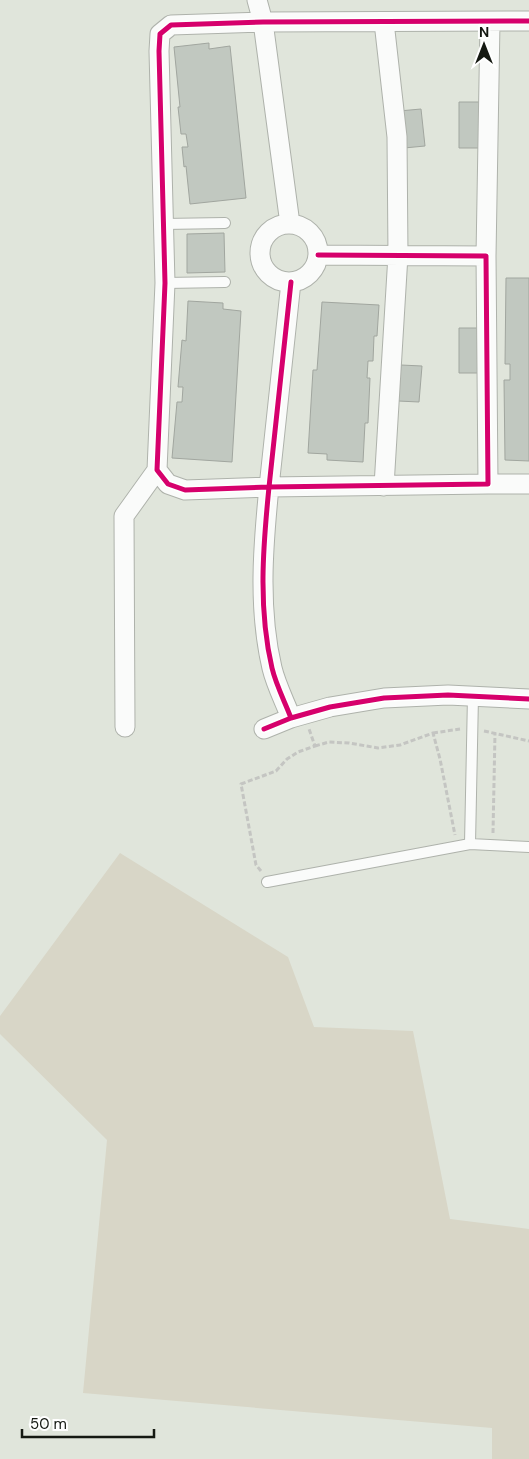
<svg xmlns="http://www.w3.org/2000/svg" width="529" height="1459" viewBox="0 0 529 1459" font-family="'DM Sans',sans-serif">
<style>
.green{fill:#d8d6c7}
.building{fill:#c1c8c0;stroke:#a1a69f}
.lines{fill:none;stroke-linecap:round;stroke-linejoin:round}
.lane-casing{stroke:#aeb2ab;stroke-width:12}
.street-casing{stroke:#aeb2ab;stroke-width:21}
.path{stroke:#c4c5c2;stroke-width:3;stroke-dasharray:5 2.5;stroke-linecap:butt}
.lane{stroke:#fafbfa;stroke-width:10}
.street{stroke:#fafbfa;stroke-width:19}
.cycleway-casing{stroke:#fff;stroke-width:8}
.cycleway{stroke:#d6006c;stroke-width:5}
</style>
<rect width="100%" height="100%" fill="#e0e5db"/>
<!-- green -->
<path class="green" d="M120,853L288,957L314,1027L413,1031L450,1219L529,1229V1459H492V1428L83,1393L107,1140L0,1034V1016Z"/>
<!-- building -->
<path class="building" d="M209,43V49L230,46L246,198L190,204L186,166L184,167L182,147H188L186,134H181L178,107H180L174,47Z
M459,102H480L481,148H459Z
M421,109L425,146L404,148L399,111Z
M224,233L225,272L187,273V234Z
M506,278H529V461L505,460L504,380H510V364H505Z
M188,301L223,303V309L241,311L232,462L172,458L177,402H182L183,387H178L182,340L186,341Z
M322,302L379,305L377,336H374L373,361H368L367,378H370L368,423H365L363,462L327,460V454L308,453L313,370H317Z
M459,328H481V373H459Z
M401,365L422,366L419,402L398,401Z"/>
<g class="lines">
<!-- lane casing -->
<g class="lane-casing">
<path id="lane" d="M164,224L225,223
M165,283L225,282
M470,844L529,847
M267,882L470,844L473,696"/>
</g>
<!-- street casing -->
<g class="street-casing">
<path id="street" d="M257,0L263,22L290,224
M260 253a29 29 0 1 1 58 0a29 29 0 1 1-58 0Z
M486,256L490,22
M291,282L269,487L185,490L168,484L157,470L165,283L159,51L160,34L171,25L263,22L529,21
M488,484H529
M384,486L398,255L397,137L384,22
M291,718C285,702 276,685 272,668C258,608 263,547 269,487L488,484L486,256L318,255
M125,727L124,516L157,470
M264,729L291,718L330,707L384,698L448,695L529,699"/>
</g>
<!-- path -->
<path class="path" d="M484,731L529,741
M433,733L460,729
M315,746L329,742L349,743L378,748L400,745L433,733L440,759L455,835
M493,833L495,733
M261,871L256,865L241,784L276,771L287,759L298,752L315,746L309,729"/>
<!-- lane -->
<use href="#lane" class="lane"/>
<!-- street -->
<use href="#street" class="street"/>
<!-- cycleway casing -->
<g class="cycleway-casing">
<path id="cycleway" d="M291,282L269,487L185,490L168,484L157,470L165,283L159,51L160,34L171,25L263,22L529,21
M291,718C285,702 276,685 272,668C258,608 263,547 269,487L488,484L486,256L318,255
M264,729L291,718L330,707L384,698L448,695L529,699"/>
</g>
<!-- cycleway -->
<use href="#cycleway" class="cycleway"/>
</g>
<!-- north arrow -->
<g transform="translate(484 45)" stroke="#ffffff" stroke-width="4" paint-order="stroke">
<path d="M0-4L9 19L0 12L-9 19Z" fill="#151912"/>
<text y="-8" font-size="14" font-weight="bold" text-anchor="middle" fill="#151912">N</text>
</g>
<!-- scale -->
<path d="M22 1429v8h132v-8" fill="none" stroke="#151912" stroke-width="2.5"/>
<text x="30" y="1429" font-size="15" fill="#151912" stroke="#ffffff" stroke-width="4" paint-order="stroke">50 m</text>
</svg>
